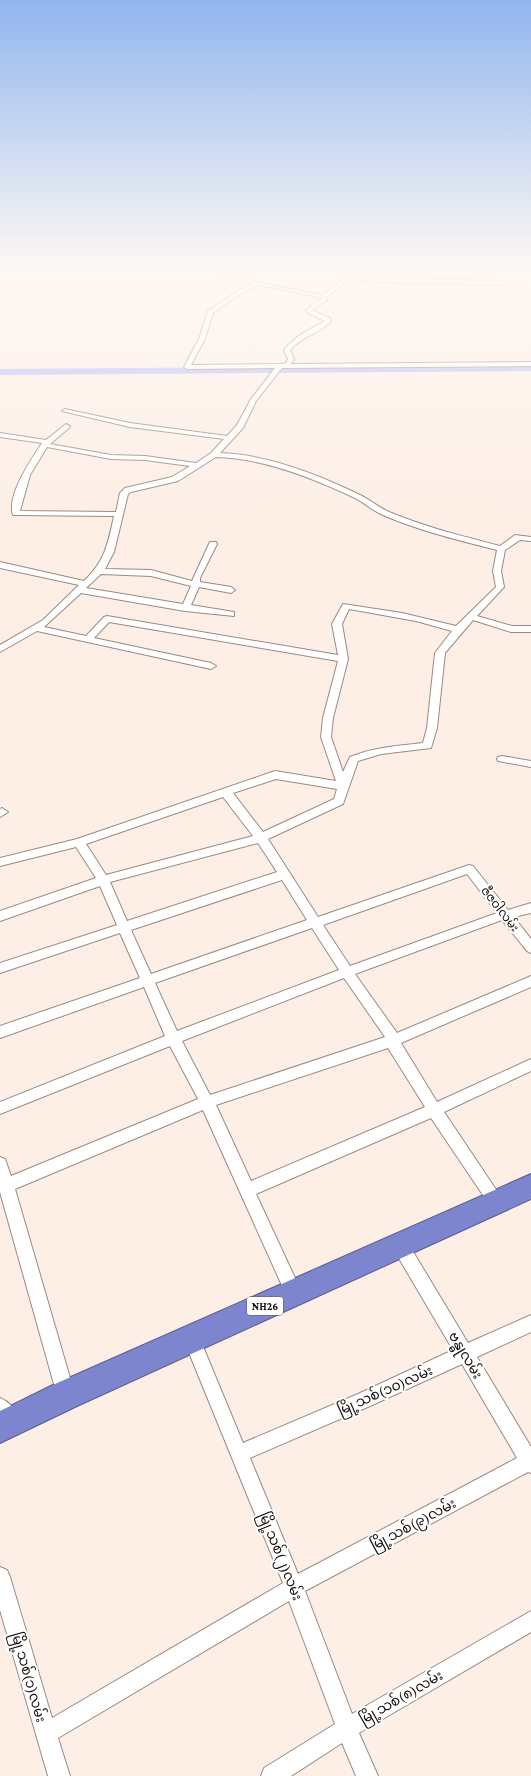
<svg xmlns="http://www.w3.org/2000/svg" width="531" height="1776" viewBox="0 0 531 1776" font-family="'Crimson Pro','Noto Sans Myanmar',serif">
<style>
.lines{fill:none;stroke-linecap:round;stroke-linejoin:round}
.river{fill:#b0b9fa;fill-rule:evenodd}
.street-casing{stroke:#9a8a81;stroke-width:2}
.highway-casing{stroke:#595c8b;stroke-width:2}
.street{fill:#fff;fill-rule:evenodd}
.highway{fill:#7c85ce;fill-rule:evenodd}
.labels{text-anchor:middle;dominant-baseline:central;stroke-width:4;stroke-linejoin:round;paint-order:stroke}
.shield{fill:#fff;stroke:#5d5856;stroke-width:1}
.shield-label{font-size:11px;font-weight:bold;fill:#17110e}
.street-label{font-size:12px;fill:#17110e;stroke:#fff}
.near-street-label{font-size:14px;fill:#17110e;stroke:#fff}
</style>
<rect width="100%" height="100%" fill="#fdefe6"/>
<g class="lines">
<!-- river -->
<path class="river" d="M531,365V371L0,375V369Z"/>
<!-- street casing -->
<g class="street-casing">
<path id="street" d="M213,266H219C222,278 308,292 323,295L348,275L378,278L501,281L504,283L501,285L378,282L349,279L327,297V300L312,310L330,318L331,322C318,333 302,337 290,350L294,359L291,364L531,362V366L282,368L256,401L243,428L220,453C265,454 320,475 360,495C370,500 378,507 389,512C425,527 462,536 500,546L515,535L531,537V541L520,540L505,550L501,571L504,587L477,616L512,626H531V632H511L473,620L445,653L437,728L431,748L381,754L358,761L343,804L268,839L318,917L469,865L473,866L508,910L531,903V913L514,917L531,939V953L527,951L502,920L355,974L397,1033L531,976V987L401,1043L437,1102L531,1059V1071L444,1112L501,1197L504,1202L501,1207L496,1209L491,1207L431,1118L256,1194L302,1293L300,1299L294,1301L288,1299L203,1110L15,1189L75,1395L72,1401L66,1404L60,1401L57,1395L0,1192V1157L5,1159L11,1176L198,1099L170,1046L0,1114V1102L165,1036L144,987L0,1038V1026L140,978L120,933L0,973V963L117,925L100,886L0,921V911L96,878L76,847L0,866V858L77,839L275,771L336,781L321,737L323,718L338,661L109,622L94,638L211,663L216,666L211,669L37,631L0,652V645L43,620L79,585L0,568V562L84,581C105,561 108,544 114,516L13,515C6,496 32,458 42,443L0,437V433L46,440L66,424L70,426L69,428L50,444L111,455L145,456L196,463L211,453L224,439L130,427L62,411L65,409L130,423L227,436L237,425L251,399L275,368L187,369L184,367L199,339L208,311L236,292L253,283L218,273ZM259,285L322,298L306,310L308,313L325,321C310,329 295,336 284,350L288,359L286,363L281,364L191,365L205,339L213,313L240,294ZM47,447L111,459L145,460L190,466L172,477L125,488L120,493L116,512L20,511L30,475ZM216,457C263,458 313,478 355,498C365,503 373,511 383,515C420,531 458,540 497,550L493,571L496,587L456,626L402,613L343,604L332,624L338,655L107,616L104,617L86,636L44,627L81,593L185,611L234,616V612L191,605L199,587L231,593L235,590L231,587L200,582V578L217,544L216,542H210L209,544L192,581L151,570L105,569L114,552L128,494L131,492L178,481ZM101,574L151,576L191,586L183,604L86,588ZM349,609L416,621L452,631L435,653L427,728L423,743C398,746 374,747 350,757L343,772L331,737L333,718L348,659L342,624ZM276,779L337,789L334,799L263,832L233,793ZM223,797L253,836L106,875L86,844ZM258,843L277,872L127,921L110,882ZM467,874L497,913L350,966L323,925ZM282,880L307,920L151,974L131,930ZM312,928L339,970L177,1031L155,983ZM344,978L385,1037L210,1095L182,1041ZM388,1048L425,1107L251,1181L216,1105Z
M502,756L531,761V767L498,761L497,759L498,757Z
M2,808L8,812L0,817V809Z
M400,1237L406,1240L468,1343L531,1315V1332L477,1357L531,1447V1473L528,1472L305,1591L352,1714L531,1611V1632L359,1733L378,1776H356L342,1743L291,1776H261L264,1768L335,1724L289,1601L58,1738L70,1776H48L0,1610V1567L7,1570L10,1577L52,1718L283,1583L183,1338L185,1332L191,1330L197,1332L243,1443L358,1394L453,1350L394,1250L392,1245L394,1240ZM462,1364L517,1458L298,1574L250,1458L370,1406Z
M0,1398C10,1402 17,1411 21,1421L18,1427L12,1430L6,1427L0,1420Z"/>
</g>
<!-- highway casing -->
<g class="highway-casing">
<path id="highway" d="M531,1174V1199L77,1406L0,1443V1411L55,1384Z"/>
</g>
<!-- street -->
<use href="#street" class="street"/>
<!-- highway -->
<use href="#highway" class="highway"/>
</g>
<!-- sky -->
<linearGradient id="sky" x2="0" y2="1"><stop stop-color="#91b6ef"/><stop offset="0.52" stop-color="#fef8f4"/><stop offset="1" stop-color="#fef8f4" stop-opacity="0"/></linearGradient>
<rect width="531" height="515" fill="url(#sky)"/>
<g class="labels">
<!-- shield labels -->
<rect class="shield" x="247" y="1297" width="36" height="18" rx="3"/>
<g class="shield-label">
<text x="265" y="1306">NH26</text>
</g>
<!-- street labels -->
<g class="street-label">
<text transform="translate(500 909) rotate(52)">ဇီဇဝါလမ်း</text>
</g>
<!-- near-street labels -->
<g class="near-street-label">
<text transform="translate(466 1355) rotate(59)">ဗန္ဓုလမ်း</text>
<text transform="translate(385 1390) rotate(-24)">မြို့သစ်(၁၀)လမ်း</text>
<text transform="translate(413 1524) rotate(-28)">မြို့သစ်(၉)လမ်း</text>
<text transform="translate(281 1556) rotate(68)">မြို့သစ်(၂)လမ်း</text>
<text transform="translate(29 1677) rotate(74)">မြို့သစ်(၁)လမ်း</text>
<text transform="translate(401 1697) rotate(-30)">မြို့သစ်(၈)လမ်း</text>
</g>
</g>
</svg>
